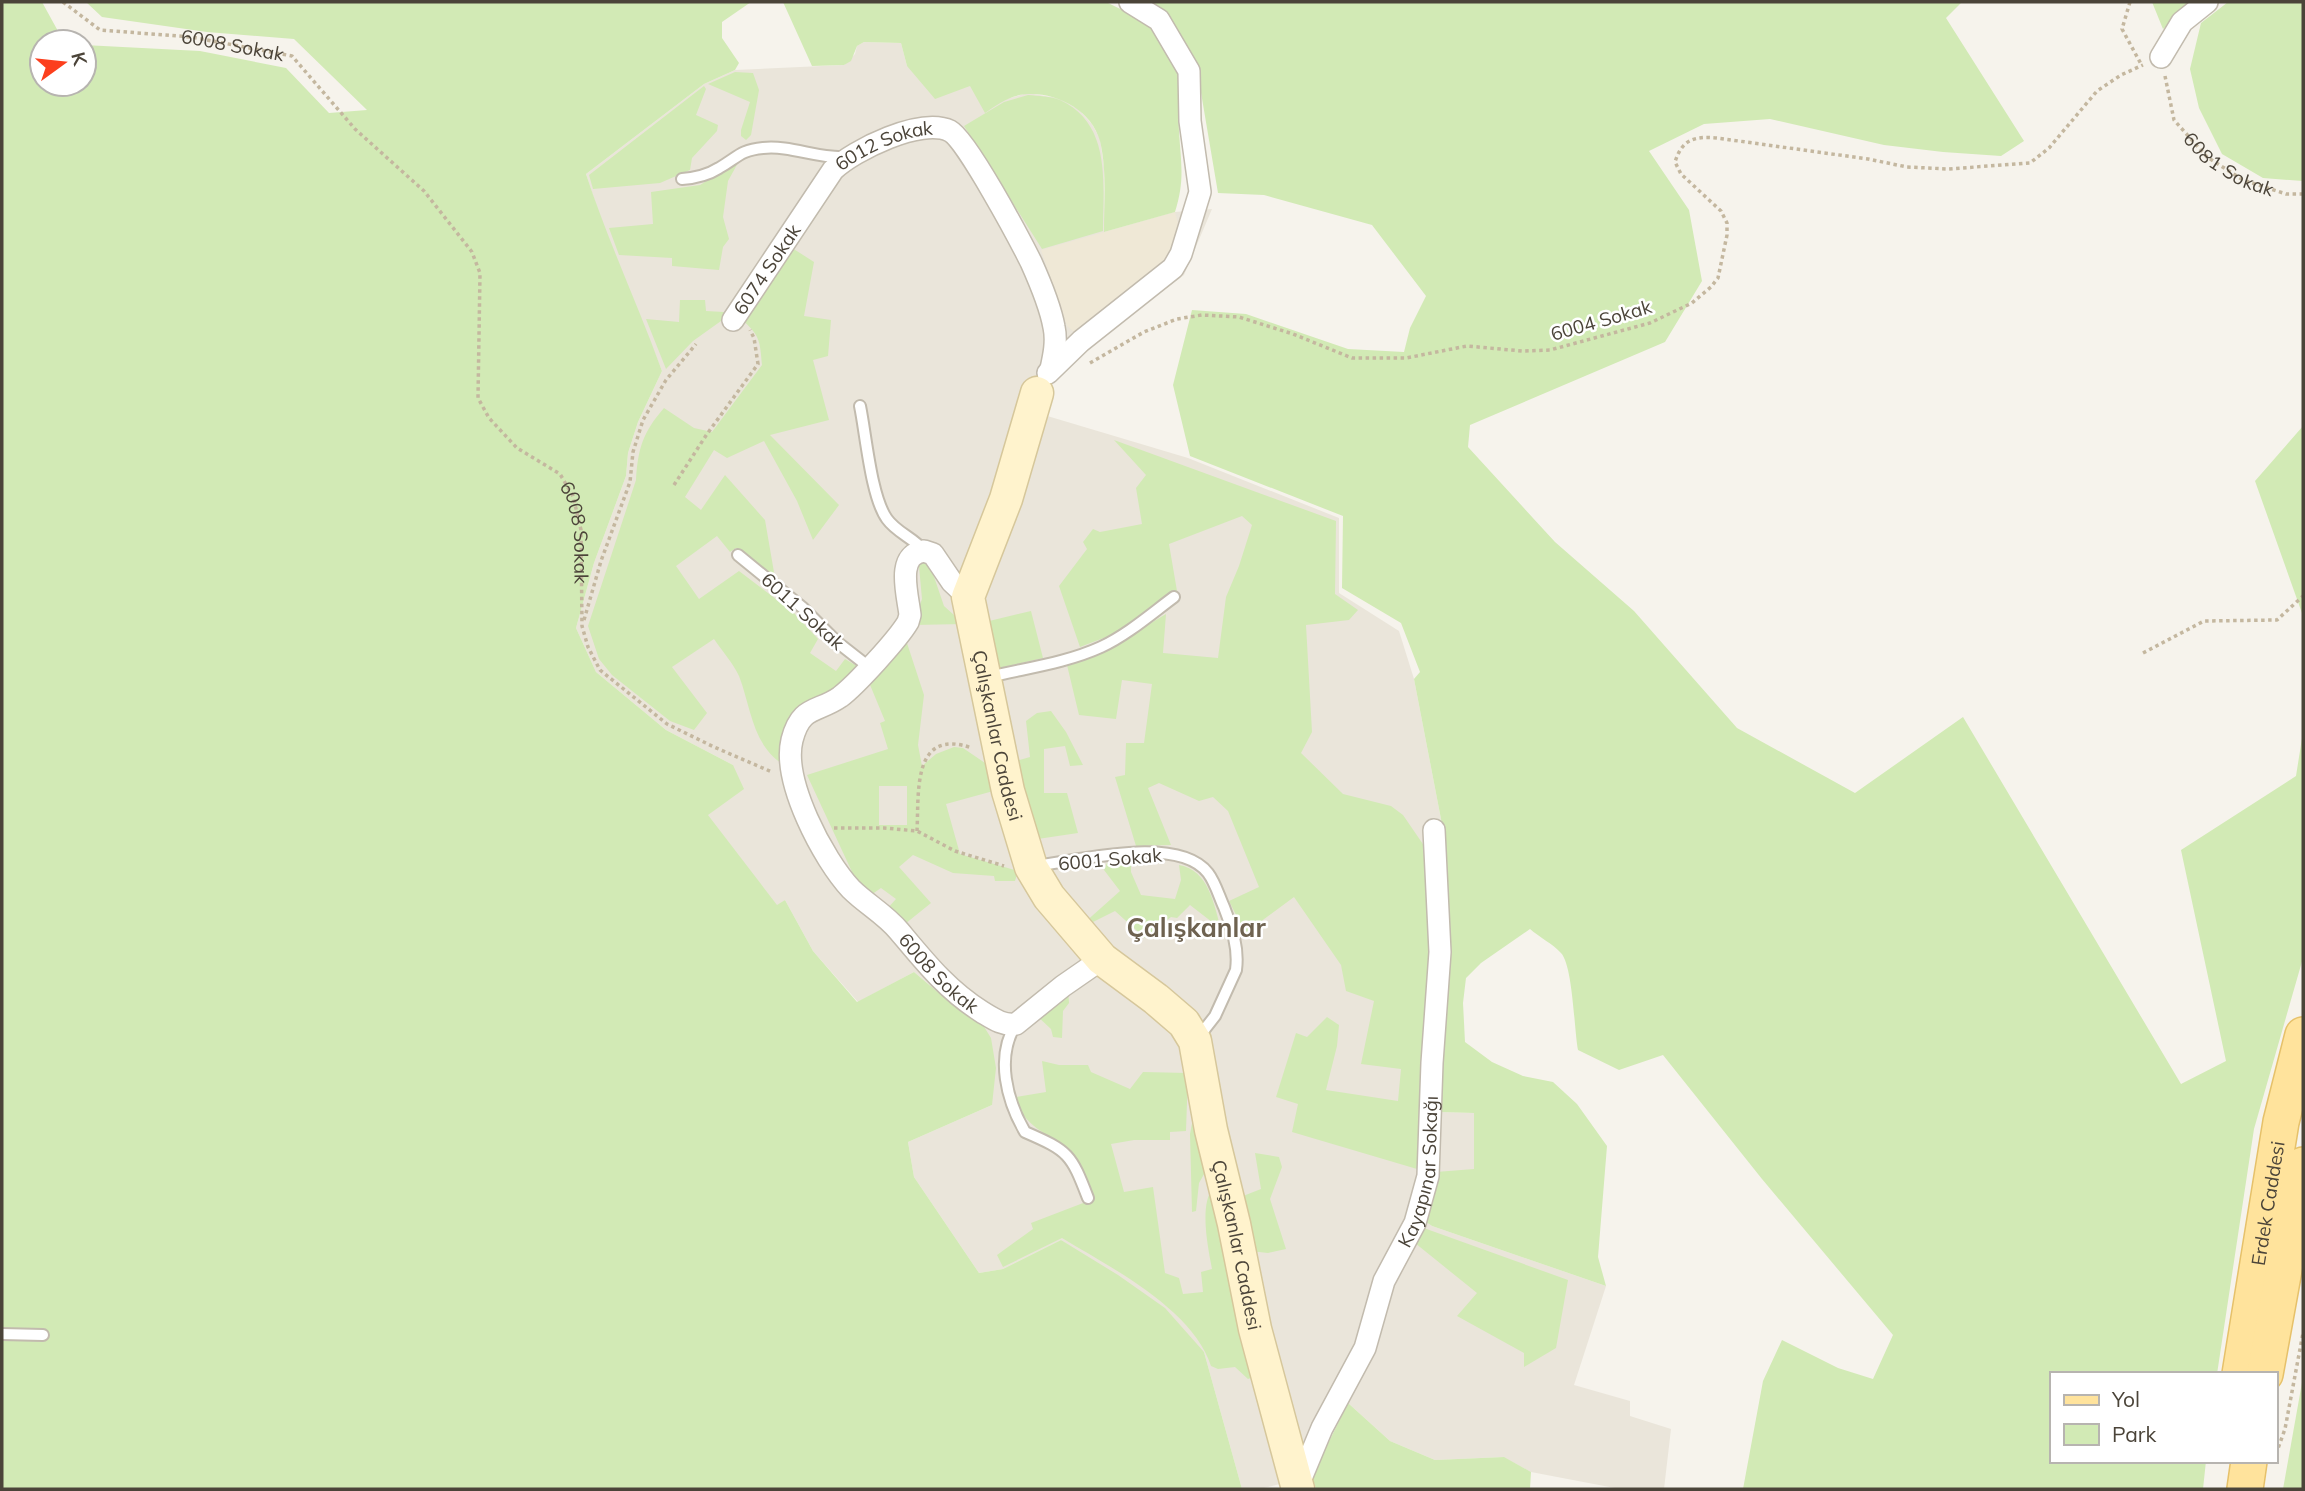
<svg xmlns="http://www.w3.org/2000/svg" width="2305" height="1491" viewBox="0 0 2305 1491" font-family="Mulish,sans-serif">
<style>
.residential{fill:#eae5da}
.education{fill:#efe8d6}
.green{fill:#d2eab5;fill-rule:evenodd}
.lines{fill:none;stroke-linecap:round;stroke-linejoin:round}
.lane-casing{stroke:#c2bbae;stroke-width:14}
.street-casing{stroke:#c2bbae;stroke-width:24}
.secondary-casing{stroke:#d6c79b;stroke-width:35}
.primary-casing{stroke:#e6c16a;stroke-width:38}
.path{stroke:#c4b79f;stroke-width:3.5;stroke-dasharray:3.5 3.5;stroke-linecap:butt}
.lane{stroke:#fff;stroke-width:10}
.street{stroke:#fff;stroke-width:21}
.secondary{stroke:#fff3cd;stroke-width:32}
.primary{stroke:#ffe39c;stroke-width:35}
.labels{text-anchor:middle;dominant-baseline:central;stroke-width:5;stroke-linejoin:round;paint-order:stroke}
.street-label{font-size:19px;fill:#4b4439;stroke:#fff}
.district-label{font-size:26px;font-weight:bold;fill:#6e6250;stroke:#fff}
</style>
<rect width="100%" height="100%" fill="#f6f3ec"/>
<!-- residential -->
<path class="residential" d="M864,42L901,43L907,66L971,86L1003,100L1027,93L1058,98L1078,109L1092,124L1100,139L1104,167L1105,232L1175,212L1212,209L1184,275L1055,372L1044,415L1188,458L1339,518V593L1399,631L1414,679L1446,845L1448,952L1441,1112L1474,1113V1170L1420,1218L1432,1226L1606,1286L1574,1385L1630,1401V1416L1671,1429L1664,1489H1620L1531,1472L1503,1457L1435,1460L1390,1441L1348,1403L1312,1476L1260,1489H1242L1204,1352L1061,1240L1003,1269L979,1273L914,1177L908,1142L992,1105L940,994L914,972L858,1002L813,951L785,900L777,906L707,815L733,765L666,730L596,672L576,628L594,563L626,476L628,453L638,422L662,371L600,217L586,174L704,84L735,70L844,65L855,54L857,46Z"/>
<!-- education -->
<path class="education" d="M1175,212L1180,231L1177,251L1080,337L1067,326L1041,250Z"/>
<!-- green -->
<path class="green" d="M2,2H42L64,42H42V84H84V45L200,51L286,68L329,113L367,110L294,39L207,32L102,17L86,2H751L722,22V38L739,63L735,70L704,84L586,174C608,241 638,305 662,371L638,422L628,453L626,476L594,563L576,628L596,672L666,730L733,765L744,789L708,815L777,905L785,900L813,951L857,1002L914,972L940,994L983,1025L991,1038L996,1068L992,1105L908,1142L914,1177L979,1273L1003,1269L1061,1240L1118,1275L1165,1308L1204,1352L1242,1489H2Z
M783,2H1106C1151,23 1176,40 1180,93C1181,106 1178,119 1179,131C1181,164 1185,180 1175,212L1104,232C1104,203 1107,170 1100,141C1092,111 1058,93 1029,94C1012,94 998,104 985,113L970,86L935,99L907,66L901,43L864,42L857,46L851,61L844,65L812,66Z
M1146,2H1962L1946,18L2024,141L2001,156L1943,152L1884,145L1770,119L1704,124L1649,151L1689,210L1702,281L1665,342L1470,425L1468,447L1555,542L1634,611L1737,728L1855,793L1963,717L2181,1084L2226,1061L2181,850L2296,776L2303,732V958L2254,1129L2217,1374H2051V1461H2206L2203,1489H1743L1763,1381L1782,1340L1838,1368L1873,1379L1893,1335L1762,1179L1663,1055L1619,1070L1578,1050C1574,1029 1573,966 1561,953C1553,944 1539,937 1530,929L1481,963L1466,978L1463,1003L1465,1042L1492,1062L1523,1076L1553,1082L1577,1104L1607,1146L1598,1257L1606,1286L1432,1226L1420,1218L1436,1172L1474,1169V1113L1440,1112L1437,1062L1448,952L1446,845L1414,679L1420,672L1401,623L1342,588L1343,516L1190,456L1173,385L1192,310L1246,314L1348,349L1404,352L1410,328L1426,296L1372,225L1264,195L1218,193L1197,69Z
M2152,2H2196L2163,29Z
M2228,2H2303V181L2263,178L2222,154L2199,108L2190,69L2201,23Z
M735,72L753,73L759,90L751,135L746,140L741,136V130L750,102L708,84Z
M704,86L706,89L696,115L718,125L717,131L692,158L690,170L660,183L593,189L589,175Z
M1028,95C1038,96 1051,96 1060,100C1112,124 1103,184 1103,231L1042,249L964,126L1004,102Z
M739,161L728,181L723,217L729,239L723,247L719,270L672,266V258L619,255L609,228L653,224L651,192L700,185Z
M789,246L814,262L804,316L831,320L828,356L813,360L829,420L770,435L839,505L813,540L797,501L764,441L727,458L714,450L685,497L701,510L725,475L765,520L775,578L736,548L730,552L717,536L676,566L699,599L739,571L793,612L818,639L810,653L836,671L845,659L857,666L844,689L827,696L781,763C752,743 751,707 739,676C733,663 722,651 714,639L672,667L707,713L694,730L670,721L612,675L599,659L588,626L636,480C638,448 643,432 664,408L694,428L712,432L762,365C760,341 760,335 741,319Z
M680,300H705L706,311L724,312L721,321L693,341L666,369L646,319L679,322Z
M2303,426V616L2255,481Z
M1114,440L1336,521L1335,594L1358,610L1349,620L1306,625L1312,732L1301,753L1343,794L1391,806L1403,815L1427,850L1433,953L1417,1169L1292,1132L1298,1104L1276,1097L1296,1033L1307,1037L1327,1017L1339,1025L1337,1046L1326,1090L1398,1101L1401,1069L1361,1064L1374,1001L1346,991L1341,965L1294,897L1245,933L1229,901L1259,887L1228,811L1213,797L1199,801L1159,783L1148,788L1171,845L1136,846L1115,777L1125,775L1126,743H1144L1152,684L1122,680L1116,719L1079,715L1067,665L1097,655L1166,614L1163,653L1218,658L1226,597L1239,566L1252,525L1242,516L1169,544L1177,591L1114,634L1080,647L1059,586L1087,549L1083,542L1093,529L1100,532L1142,524L1136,488L1146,475Z
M925,560L930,565L944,606L964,624L913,625L922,599L919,566L921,561Z
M1031,611L1043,658L991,670L981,623Z
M906,640L924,695L918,745L922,766L936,754L954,747L963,748L988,765L997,790L946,804L960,854L1018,871L1015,881H995L994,876L953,873L913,855L899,867L931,903L905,924L886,910L896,899L881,888L871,895L853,874L807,775L888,749L880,723L885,721L868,680ZM879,786H907V825H879Z
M1051,711L1066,732L1083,765L1070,766L1065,746L1044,749V793H1067L1078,833L1031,840L1009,763L1030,757L1026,721L1037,713Z
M1107,863H1131V872L1141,895L1175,899L1181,880L1179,865C1209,870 1214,905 1221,929L1190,905L1177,918L1171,917L1145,938L1115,911L1085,926L1083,924L1120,891L1104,870Z
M1068,989L1069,1003L1063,1011L1062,1038L1053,1037L1051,1029L1036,1015Z
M1042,1061L1059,1065H1088L1091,1072L1130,1089L1143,1072L1188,1073L1186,1131L1170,1132V1140H1134L1111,1144L1124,1192L1153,1187L1165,1273L1179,1278L1183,1294L1203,1292L1201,1272L1212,1269C1208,1248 1199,1205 1213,1188L1257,1376L1248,1379L1235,1367L1218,1369L1211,1366C1193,1309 1110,1267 1062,1238L1003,1267L997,1255L1033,1229L1031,1223L1091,1200C1087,1181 1083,1164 1068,1151C1048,1132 1022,1127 1016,1097L1046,1092Z
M1194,1113L1212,1160L1199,1183L1196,1211L1192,1212L1190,1134Z
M1255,1153L1279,1157L1282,1167L1270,1199L1286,1249L1268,1253L1250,1251L1238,1198L1261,1189Z
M1421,1227L1568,1280L1556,1348L1524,1367V1353L1457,1316L1477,1293L1415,1243Z
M2303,1377V1489H2283Z
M1348,1403L1390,1441L1435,1460L1504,1457L1531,1472L1530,1489H1316L1312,1476Z"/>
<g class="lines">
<!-- lane casing -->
<g class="lane-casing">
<path id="lane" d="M682,179C695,178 708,175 719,168C737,158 740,150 763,148C791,145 818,159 846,157
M860,406C866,435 871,497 887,519C897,533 914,538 924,551
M738,555L803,608L837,642L869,667
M989,677C1026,668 1066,663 1101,647C1127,635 1151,614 1174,597
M1035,866C1077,861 1178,834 1208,873C1215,882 1219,896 1224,907C1232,928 1239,948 1236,970L1215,1016L1197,1039
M1016,1024C995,1057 1007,1101 1025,1132C1069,1151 1071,1154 1088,1198
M2,1334L43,1335"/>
</g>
<!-- street casing -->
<g class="street-casing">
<g id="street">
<path d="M2161,57L2182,22L2207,2"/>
<path id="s3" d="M733,320L833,170C854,150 921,117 950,131C967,140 1020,240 1031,262C1040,282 1050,305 1054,327C1057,341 1054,355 1051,369"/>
<path d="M1048,373L1081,341L1173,268L1181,254L1200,192L1190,121L1189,71L1159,20L1130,2"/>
<path id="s4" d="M968,597L952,582L933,554L924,551C895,555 908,595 910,615L908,622C898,639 856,685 840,697C817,713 801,705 792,740C782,781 823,859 851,889C866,904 885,914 899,931C925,962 947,990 982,1012C992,1018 1003,1026 1016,1024L1063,986L1102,959"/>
<path id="s5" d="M1297,1488L1322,1428L1365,1348L1384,1281L1415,1223L1428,1176L1432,1063L1440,952L1434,830"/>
</g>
</g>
<!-- secondary casing -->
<g class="secondary-casing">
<g id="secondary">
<path id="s6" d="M1037,393L1006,499L968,597L1008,791L1031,867L1049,897L1102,959L1156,999L1184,1023L1195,1041L1211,1130L1234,1224L1255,1329L1298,1489"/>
</g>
</g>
<!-- primary casing -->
<g class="primary-casing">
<g id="primary">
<path id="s7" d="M2240,1374L2281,1122L2303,1035"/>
<path d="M2265,1374L2303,1165"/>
<path d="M2245,1489L2249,1461"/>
</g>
</g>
<!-- path -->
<g class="path">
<path id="s1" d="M63,2L100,30L191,37L292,56L355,129L424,191L472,252L480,273L478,398L489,418L517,448L560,474L573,496L581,530L582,626L588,647L600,670L667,724L714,747L772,772"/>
<path d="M2130,2L2122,29L2141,64"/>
<path id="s2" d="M2165,76L2174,120L2207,157L2243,180L2286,194H2303"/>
<path d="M1090,363L1144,332L1177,319L1202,315L1239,317L1293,334L1352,358H1406L1467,346L1522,351L1550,350L1650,323L1692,303L1711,287L1718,278L1727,235V223L1721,211L1681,174L1675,162C1682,139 1695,136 1717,138L1868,159L1907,167L1948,169L2030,163L2049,148L2097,91L2121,75L2143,65"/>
<path d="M674,485L707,434L758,364L754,338L750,330"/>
<path d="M584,620L601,561L630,482L633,452L643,420L666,380L696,344"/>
<path d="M2143,653L2204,621L2277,620L2303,596"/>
<path d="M834,828H884L917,831L955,851L1004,866"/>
<path d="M917,831C919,792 912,727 972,748"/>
<path d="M2276,1454L2285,1429L2303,1333"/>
</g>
<!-- lane -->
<use href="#lane" class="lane"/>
<!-- street -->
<use href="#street" class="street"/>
<!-- secondary -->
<use href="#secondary" class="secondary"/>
<!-- primary -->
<use href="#primary" class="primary"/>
</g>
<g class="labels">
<!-- street labels -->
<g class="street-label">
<text stroke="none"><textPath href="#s1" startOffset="180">6008 Sokak</textPath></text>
<text stroke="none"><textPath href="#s3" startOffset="238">6012 Sokak</textPath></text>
<text stroke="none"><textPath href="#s2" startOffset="117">6081 Sokak</textPath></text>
<text stroke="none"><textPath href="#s3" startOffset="61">6074 Sokak</textPath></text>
<text transform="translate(1601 320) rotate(-16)">6004 Sokak</text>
<text stroke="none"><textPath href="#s1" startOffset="831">6008 Sokak</textPath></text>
<text transform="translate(803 611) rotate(42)">6011 Sokak</text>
<text stroke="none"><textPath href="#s6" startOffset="357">Çalışkanlar Caddesi</textPath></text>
<text transform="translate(1110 859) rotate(-5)">6001 Sokak</text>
<text stroke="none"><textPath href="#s4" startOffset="602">6008 Sokak</textPath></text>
<text stroke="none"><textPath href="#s5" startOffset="343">Kayapınar Sokağı</textPath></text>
<text stroke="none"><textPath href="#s7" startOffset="173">Erdek Caddesi</textPath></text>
<text stroke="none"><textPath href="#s6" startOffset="943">Çalışkanlar Caddesi</textPath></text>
</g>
<!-- district labels -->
<g class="district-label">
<text x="1196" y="927">Çalışkanlar</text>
</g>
</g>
<!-- border -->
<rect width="2305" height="1491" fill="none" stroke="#4b4439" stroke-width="7"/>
<!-- legend -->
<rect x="2050" y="1372" width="228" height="91" fill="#ffffff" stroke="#b7b4b0" stroke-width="2"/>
<rect x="2064" y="1395" width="35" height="10" fill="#ffe39c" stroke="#b7b4b0" stroke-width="2"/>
<text x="2112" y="1407" font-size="21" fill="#4b4439">Yol</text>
<rect x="2064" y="1424" width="35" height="21" fill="#d2eab5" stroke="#b7b4b0" stroke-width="2"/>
<text x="2112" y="1442" font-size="21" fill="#4b4439">Park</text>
<!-- north arrow -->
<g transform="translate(63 63) rotate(75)"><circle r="33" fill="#ffffff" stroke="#b7b4b0" stroke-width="2"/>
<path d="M0-5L12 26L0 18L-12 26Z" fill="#fc3f1d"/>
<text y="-10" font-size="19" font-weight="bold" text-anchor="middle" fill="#4b4439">K</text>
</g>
</svg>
